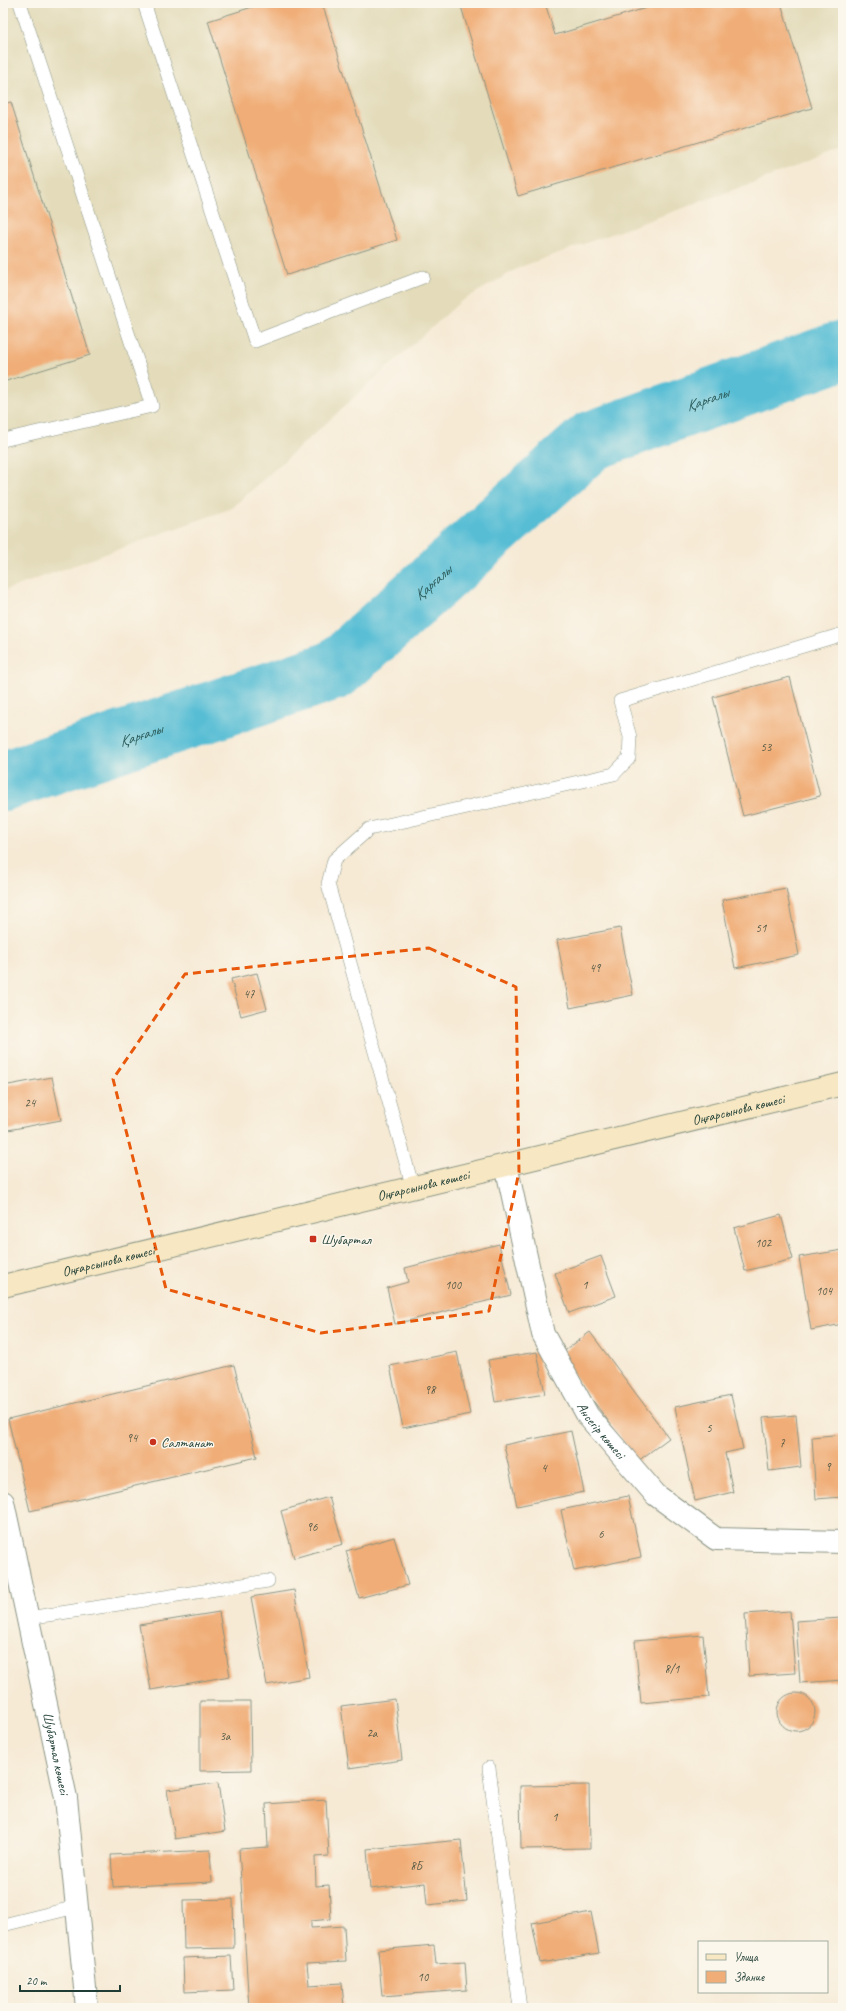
<svg xmlns="http://www.w3.org/2000/svg" width="846" height="2011" viewBox="0 0 846 2011" font-family="Caveat,sans-serif">
<style>
.built{fill:#e3dbba}
.lines{fill:none;stroke-linecap:round;stroke-linejoin:round}
.river{stroke:#57bdd4;stroke-width:60}
.building{fill:#f0ad77}
.lane-casing{stroke:#8a9484;stroke-width:14}
.street-casing{stroke:#8a9484;stroke-width:24}
.secondary-casing{stroke:#8a9484;stroke-width:24}
.lane{stroke:#fff;stroke-width:13}
.street{stroke:#fff;stroke-width:22}
.secondary{stroke:#f7e8c3;stroke-width:22}
.marked{fill:none;stroke:#e8590c;stroke-width:3;stroke-dasharray:8 5;stroke-linejoin:round}
.poi-dot{fill:#c8321e;stroke:#fbf7ec;stroke-width:1.5}
.labels{text-anchor:middle;dominant-baseline:central;stroke-width:3;stroke-linejoin:round;paint-order:stroke}
.number-label{font-size:12px;fill:#535945}
.street-label{font-size:14px;fill:#1f3d34;stroke:#fbf7ec}
.poi-label{font-size:14px;fill:#1f3d34;stroke:#fbf7ec;text-anchor:start}
.water-label{font-size:15px;font-style:italic;fill:#2d5d5c;stroke:#fbf7ec}
</style>
<rect width="100%" height="100%" fill="#fbf7ec"/>
<filter id="ink" filterUnits="userSpaceOnUse"><feTurbulence type="fractalNoise" baseFrequency=".025" numOctaves="2"/><feDisplacementMap in="SourceGraphic" scale="8" xChannelSelector="R" yChannelSelector="G"/><feConvolveMatrix kernelMatrix="1 2 1 2 8 2 1 2 1" color-interpolation-filters="sRGB"/></filter>
<filter id="wash" filterUnits="userSpaceOnUse"><feTurbulence type="fractalNoise" baseFrequency=".012" numOctaves="4" result="noise"/><feDisplacementMap in="SourceGraphic" scale="16" xChannelSelector="R" yChannelSelector="G"/><feGaussianBlur stdDeviation="0.9" result="paint"/><feColorMatrix in="noise" values="0 0 0 0 0 0 0 0 0 0 0 0 0 0 0 0 0 1.4 0 .05"/><feComposite in="paint" operator="in"/></filter>
<g filter="url(#wash)">
<rect width="100%" height="100%" fill="#f6ead5"/>
<!-- built -->
<path class="built" d="M3,3H843V150L520,267L460,302L232,508L3,591Z"/>
<g class="lines">
<!-- river -->
<path class="river" id="s1" d="M3,781L335,670L591,441L843,350"/>
</g>
<g id="blocks">
<!-- building -->
<path class="building" d="M265,3H322L397,240L287,275L208,21Z
M460,3H545L555,35L663,3H781L812,108L518,196Z
M11,102L90,355L3,382V104Z
M790,677L820,796L743,816L713,697Z
M786,888L799,955L735,968L722,900Z
M620,928L633,995L570,1008L557,940Z
M257,973L267,1009L241,1016L231,979Z
M52,1077L61,1120L3,1131V1086Z
M781,1215L793,1259L745,1271L734,1228Z
M499,1244L511,1295L395,1324L387,1288L408,1282L405,1268Z
M843,1250V1324L811,1330L799,1257Z
M601,1256L616,1296L569,1313L555,1273Z
M590,1332L669,1438L638,1461L559,1355Z
M457,1352L470,1414L403,1428L390,1366Z
M537,1352L545,1394L495,1402L488,1360Z
M234,1365L257,1457L30,1511L8,1419Z
M731,1395L743,1449L725,1453L733,1492L695,1501L675,1407Z
M796,1415L801,1467L769,1471L763,1418Z
M571,1431L584,1492L517,1506L504,1445Z
M843,1434V1497L816,1499L812,1437Z
M628,1496L641,1557L574,1571L561,1510Z
M329,1497L343,1544L294,1558L281,1511Z
M394,1537L408,1585L359,1598L346,1551Z
M294,1590L309,1677L267,1685L251,1597Z
M790,1611L795,1673L749,1676L745,1614Z
M219,1612L230,1676L151,1690L139,1625Z
M841,1618L843,1680L800,1683L796,1621Z
M703,1635L709,1697L641,1703L635,1641Z
M777 1712a19 19 0 1 1 38 0a19 19 0 1 1-38 0Z
M395,1699L402,1760L349,1768L341,1706Z
M200,1701H250L251,1770L200,1771Z
M218,1783L225,1831L175,1839L167,1790Z
M589,1785L590,1848L521,1849L520,1786Z
M326,1800L329,1856L315,1857L316,1886L329,1885L331,1919L311,1921V1928L344,1926L346,1961L307,1963L309,1985L342,1983L344,2008H249L239,1849L268,1847L266,1804Z
M461,1840L467,1901L427,1905L425,1883L370,1889L367,1849Z
M210,1850L212,1882L113,1887L111,1855Z
M233,1899L234,1948L184,1949L183,1900Z
M591,1912L599,1953L540,1963L532,1923Z
M434,1945L436,1964L465,1962L467,1990L382,1996L378,1950Z
M231,1956L233,1990L184,1992L183,1958Z"/>
</g>
</g>
<g filter="url(#ink)">
<use href="#blocks" fill-opacity="0" stroke="#8a9484" stroke-width="1"/>
<g class="lines">
<!-- lane casing -->
<g class="lane-casing">
<path id="lane" d="M144,3L255,341L423,277
M3,440L152,406L20,3
M413,1188L328,884L334,860L369,829L614,774L629,758L630,737L620,701L843,634
M28,1618L268,1581
M489,1768L520,2008
M3,1925L76,1907"/>
</g>
<!-- street casing -->
<g class="street-casing">
<g id="street">
<path id="s2" d="M506,1165L543,1334L588,1416L656,1495L716,1539L843,1542"/>
<path id="s3" d="M3,1502L66,1798L87,2008"/>
</g>
</g>
<!-- secondary casing -->
<g class="secondary-casing">
<g id="secondary">
<path id="s4" d="M3,1286L843,1084"/>
</g>
</g>
<!-- lane -->
<use href="#lane" class="lane"/>
<!-- street -->
<use href="#street" class="street"/>
<!-- secondary -->
<use href="#secondary" class="secondary"/>
</g>
</g>
<!-- marked area -->
<path class="marked" d="M429,948L516,987L519,1172L489,1311L321,1333L166,1289L113,1079L185,974Z"/>
<!-- markers -->
<g class="poi-dot">
<rect x="309" y="1235" width="8" height="8" rx="2"/>
<circle cx="153" cy="1442" r="4"/>
</g>
<g class="labels">
<!-- number labels -->
<g class="number-label">
<text x="766" y="747">53</text>
<text x="761" y="928">51</text>
<text x="595" y="968">49</text>
<text x="249" y="994">47</text>
<text x="30" y="1103">24</text>
<text x="763" y="1243">102</text>
<text x="453" y="1285">100</text>
<text x="585" y="1285">1</text>
<text x="824" y="1291">104</text>
<text x="430" y="1390">98</text>
<text x="709" y="1428">5</text>
<text x="132" y="1438">94</text>
<text x="782" y="1443">7</text>
<text x="828" y="1467">9</text>
<text x="544" y="1468">4</text>
<text x="312" y="1527">96</text>
<text x="601" y="1534">6</text>
<text x="672" y="1669">8/1</text>
<text x="372" y="1733">2а</text>
<text x="225" y="1736">3а</text>
<text x="555" y="1817">1</text>
<text x="416" y="1866">8Б</text>
<text x="423" y="1977">10</text>
</g>
<!-- street labels -->
<g class="street-label">
<text stroke="none"><textPath href="#s4" startOffset="756">Оңғарсынова көшесі</textPath></text>
<text stroke="none"><textPath href="#s4" startOffset="432">Оңғарсынова көшесі</textPath></text>
<text stroke="none"><textPath href="#s4" startOffset="108">Оңғарсынова көшесі</textPath></text>
<text stroke="none"><textPath href="#s2" startOffset="286">Ансегір көшесі</textPath></text>
<text stroke="none"><textPath href="#s3" startOffset="257">Шубартал көшесі</textPath></text>
</g>
<!-- poi labels -->
<g class="poi-label">
<text x="321" y="1239">Шубартал</text>
<text x="161" y="1442">Салтанат</text>
</g>
<!-- water labels -->
<g class="water-label">
<text stroke="none"><textPath href="#s1" startOffset="817">Қарғалы</textPath></text>
<text stroke="none"><textPath href="#s1" startOffset="481">Қарғалы</textPath></text>
<text stroke="none"><textPath href="#s1" startOffset="145">Қарғалы</textPath></text>
</g>
</g>
<!-- margin -->
<rect width="846" height="2011" fill="none" stroke="#fbf7ec" stroke-width="16"/>
<!-- legend -->
<rect x="698" y="1941" width="130" height="52" fill="#fbf7ec" stroke="#a3ada2"/>
<rect x="706" y="1954" width="20" height="6" fill="#f7e8c3" stroke="#a3ada2"/>
<text x="734" y="1961" font-size="12" fill="#1f3d34">Улица</text>
<rect x="706" y="1971" width="20" height="12" fill="#f0ad77" stroke="#a3ada2"/>
<text x="734" y="1981" font-size="12" fill="#1f3d34">Здание</text>
<!-- scale -->
<path d="M20 1985v6h100v-6" fill="none" stroke="#1f3d34" stroke-width="2"/>
<text x="26" y="1985" font-size="12" fill="#1f3d34" stroke="#fbf7ec" stroke-width="3" paint-order="stroke">20 m</text>
</svg>
